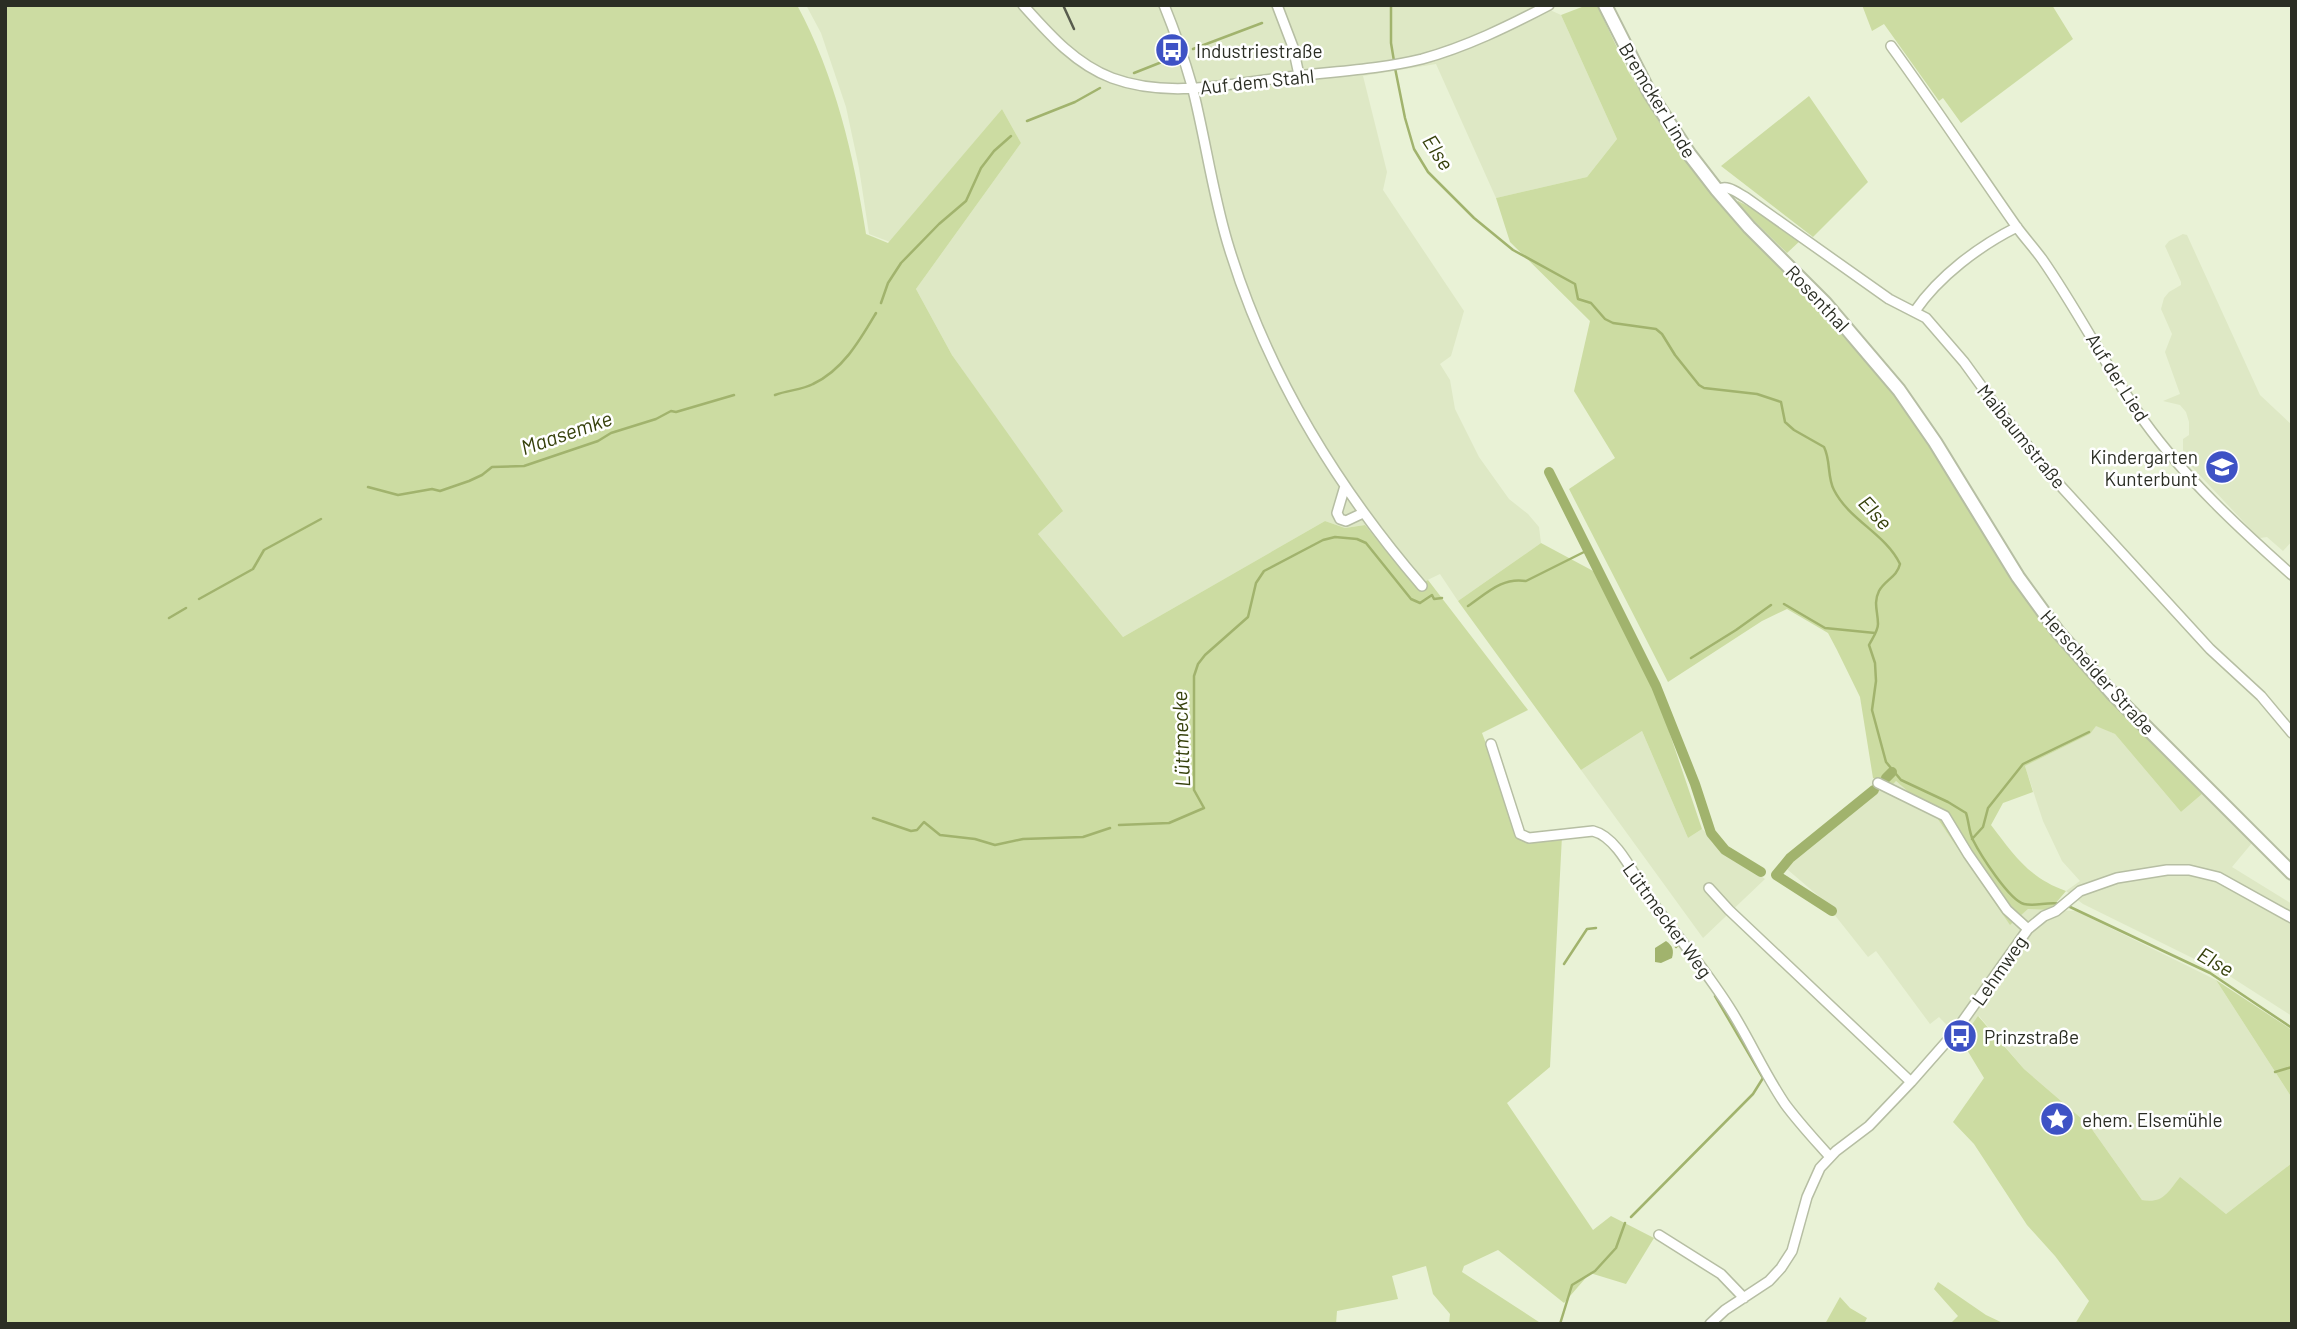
<svg xmlns="http://www.w3.org/2000/svg" width="2297" height="1329" viewBox="0 0 2297 1329" font-family="Barlow,sans-serif">
<style>
.built{fill:#dee8c5}
.green{fill:#ccdca2}
.water{fill:#a1b36d}
.lines{fill:none;stroke-linecap:round;stroke-linejoin:round}
.stream{stroke:#a1b36d;stroke-width:2.5}
.canal{stroke:#a1b36d;stroke-width:10}
.minor-casing{stroke:#b6bea3;stroke-width:12}
.secondary-casing{stroke:#b6bea3;stroke-width:16}
.minor{stroke:#fff;stroke-width:9}
.secondary{stroke:#fff;stroke-width:12}
.rail{stroke:#585c4e;stroke-width:2.5}
.labels{text-anchor:middle;dominant-baseline:central;stroke-width:5;stroke-linejoin:round;paint-order:stroke}
.poi-label{font-size:19px;fill:#2b2e24;stroke:#fff;text-anchor:start}
.street-label{font-size:19px;fill:#2b2e24;stroke:#fff}
.water-label{font-size:21px;font-style:italic;fill:#36410b;stroke:#fff}
</style>
<rect width="100%" height="100%" fill="#e9f2d6"/>
<!-- built -->
<path class="built" d="M806,5H1539L1561,15L1617,139L1587,177L1496,198L1436,64L1363,76L1387,172L1383,190L1464,311L1451,356L1440,364L1450,380L1455,409L1479,457L1509,499L1528,514L1539,527L1541,543L1458,601L1440,574L1415,586L1365,525L1345,528L1325,521L1123,637L1038,534L1062,512L952,355L916,289L1021,143L1002,109L890,242L869,234L859,168L846,107L821,33Z
M2183,234L2187,235L2260,395L2292,425V541L2283,551L2267,537L2260,538L2257,536L2192,467L2186,460L2183,450V439L2189,435V422L2186,412L2180,405L2163,401L2180,394L2165,352L2172,334L2161,309L2164,298L2169,292L2181,285V282L2165,246L2169,241Z
M2096,725L2115,734L2181,812L2202,794L2252,843L2232,867L2292,904V1016L2231,977L2083,904L2066,891L2080,881L2062,861L2043,821L2025,766L2090,734Z
M1642,731L1688,838L1702,829L1708,834L1712,843L1765,879L1703,938L1581,770Z
M1896,781L1935,815L2010,924L2028,909L2076,911L2216,980L2292,1098V1163L2226,1214L2180,1178L2164,1197L2153,1202L2142,1200L2089,1125L2024,1069L1979,1016L1961,1040L1939,1017L1930,1024L1876,951L1868,957L1822,899L1781,864L1867,793Z"/>
<!-- green -->
<path class="green" d="M5,5H797C835,75 854,156 866,234L888,243L1002,109L1021,143L916,289L952,355L1063,511L1038,534L1123,637L1325,521L1345,528L1365,525L1415,586L1428,580L1528,710L1482,733L1522,839L1562,836L1550,1067L1507,1103L1593,1230L1611,1216L1654,1238L1626,1284L1590,1273L1564,1303L1498,1250L1464,1266L1462,1272L1542,1324H1449L1450,1314L1433,1294L1426,1266L1392,1276L1398,1299L1337,1311L1336,1324H5Z
M1587,5H1597L1628,71L1661,125L1716,198L1893,391L2061,647L2202,794L2181,812L2115,734L2096,726L2090,734L2025,766L2033,792L2003,803L1991,825C2014,855 2029,878 2066,891L2050,910L2028,909L2010,925L1935,815L1896,781L1893,784L1873,778L1860,697L1837,650L1828,633L1787,609L1762,621L1668,682L1569,489L1615,458L1574,391L1590,321L1510,242L1496,198L1587,177L1617,139L1561,15Z
M1862,5H2052L2073,39L1961,123L1943,98L1939,101L1884,24L1872,31Z
M1809,96L1868,182L1813,237L1721,166Z
M1738,201L1744,204L1802,239L1787,253L1736,203Z
M1541,543L1595,572L1653,684L1702,829L1688,838L1642,731L1581,770L1458,601Z
M2216,980L2292,1030V1098Z
M1978,1016L2024,1069L2089,1125L2142,1200C2163,1204 2168,1192 2180,1177L2226,1214L2292,1163V1324H2075L2089,1301L2055,1256L2027,1225L1974,1144L1953,1122L1984,1078L1961,1040Z
M1938,1282L1986,1315L2005,1324H1950L1958,1316L1934,1289Z
M1840,1297L1850,1308L1867,1318L1864,1324H1825Z"/>
<!-- water -->
<path class="water" d="M1666,941C1673,946 1674,950 1672,958L1661,963L1655,962V948Z"/>
<g class="lines">
<!-- stream -->
<path class="stream" d="M1391,5V43L1394,61
M1193,49L1262,23
M1395,68L1405,118L1414,149L1428,172L1474,218L1513,250L1575,284L1578,299L1591,303L1605,319L1613,323L1656,329L1662,334L1675,355L1699,385L1704,388L1757,394L1781,402L1785,422L1794,430L1824,447C1831,461 1827,477 1834,490C1849,520 1886,534 1900,564C1897,577 1885,580 1879,591C1873,603 1878,612 1878,624C1878,631 1872,639 1869,645L1875,663L1876,681L1872,710L1886,762L1901,780L1948,802L1966,813C1969,822 1969,832 1973,840C1980,854 2009,900 2024,904C2036,907 2048,901 2062,904
M1134,73L1172,58
M1027,121L1075,102L1100,88
M881,303L888,283L901,263L939,224L966,201L981,168L994,151L1011,136
M775,395C788,390 802,390 813,384C843,370 860,340 876,313
M368,487L398,495L432,489L440,491L469,481L482,475L492,467L524,466L598,441L611,433L656,419L671,411L676,412L734,395
M199,599L253,569L264,550L321,519
M1784,604L1825,628L1875,633
M1468,606C1487,593 1502,577 1526,581L1590,549
M169,618L186,608
M1691,658L1736,630L1771,605
M873,818L911,831L917,830L924,822L940,835L975,839L995,845L1023,839L1083,837L1110,828
M1119,825L1169,823L1204,808L1194,790V676L1198,664L1205,655L1248,617L1256,583L1264,571L1323,540L1335,537L1357,539L1366,543L1411,599L1420,603L1432,595L1434,599L1442,598
M1972,839L1983,827L1988,808L2023,764L2089,732
M2068,906L2210,973L2292,1028
M1676,947L1678,944
M1564,964L1587,929L1596,928
M2275,1072L2292,1067
M1631,1217L1753,1094L1763,1078L1715,996
M1560,1324L1572,1285L1595,1271L1616,1248L1625,1223"/>
<!-- canal -->
<path class="canal" d="M1549,472L1656,686L1695,784L1711,833L1725,850L1761,872
M1886,778L1892,772
M1832,911L1776,875L1790,858L1874,790"/>
<!-- minor casing -->
<g class="minor-casing">
<path id="minor" d="M1023,5C1049,34 1075,64 1112,78C1171,100 1237,82 1296,76C1339,71 1381,69 1422,59C1466,47 1509,26 1549,5
M1164,5C1175,32 1184,58 1192,86C1205,137 1212,190 1227,241C1265,369 1336,486 1422,586
M1277,5L1293,47L1299,75
M1891,46C1934,105 1974,166 2016,226C2024,237 2034,248 2042,259C2079,312 2107,369 2144,421C2185,478 2240,529 2292,575
M1717,190C1727,184 1736,192 1745,197L1889,299L1926,318L1964,362L1998,409L2057,482L2210,649L2261,696L2292,733
M1915,311C1939,276 1979,246 2017,227
M1345,486L1337,513L1340,519L1346,521L1363,513
M1491,744L1520,834L1529,838L1593,831C1618,837 1635,878 1650,899C1676,935 1705,969 1729,1007C1749,1038 1764,1073 1785,1104C1799,1123 1815,1140 1830,1157
M1878,783L1945,816L1968,854L2007,910L2028,929
M1709,888L1729,910L1911,1082
M1659,1235L1721,1274L1744,1298
M1710,1324L1725,1310L1769,1281L1781,1268L1792,1251L1807,1197L1820,1168L1836,1151L1869,1126L1911,1082L1955,1032L2028,929L2044,916L2056,911L2080,891L2117,878L2167,870H2189L2218,877L2292,918"/>
</g>
<!-- secondary casing -->
<g class="secondary-casing">
<path id="secondary" d="M1605,5L1649,92L1690,155L1717,190L1749,227L1825,303L1899,390L1935,442L2018,577L2058,632L2112,693L2292,873"/>
</g>
<!-- minor -->
<use href="#minor" class="minor"/>
<!-- secondary -->
<use href="#secondary" class="secondary"/>
<!-- rail -->
<path class="rail" d="M1063,5L1074,29"/>
</g>
<!-- icons -->
<defs>
<g id="bus-disc" transform="scale(1.75)"><circle r="9.5" fill="#3e52c5" stroke="#fff"/><path d="M-5-6H5V4H4V6H2V4H-2V6H-4V4H-5ZM-3.5-4V0h7V-4ZM-3.5 1.2v1.5H-2V1.2ZM2 1.2v1.5H3.5V1.2Z" fill="#fff"/></g>
<g id="school-disc" transform="scale(1.75)"><circle r="9.5" fill="#3e52c5" stroke="#fff"/><path d="M0-5L7-2L0 1L-7-2ZM-4 1L0 2.5L4 1V4Q0 6-4 4Z" fill="#fff"/></g>
<g id="sight-disc" transform="scale(1.75)"><circle r="9.5" fill="#3e52c5" stroke="#fff"/><path d="M0-6L1.8-2.2L6-1.7L2.9 1.2L3.7 5.4L0 3.3L-3.7 5.4L-2.9 1.2L-6-1.7L-1.8-2.2Z" fill="#fff"/></g>
</defs>
<g fill-rule="evenodd">
<use href="#bus-disc" x="1172" y="50"/>
<use href="#school-disc" x="2222" y="467"/>
<use href="#bus-disc" x="1960" y="1036"/>
<use href="#sight-disc" x="2057" y="1119"/>
</g>
<g class="labels">
<!-- poi labels -->
<g class="poi-label">
<text x="1196" y="50">Industriestraße</text>
<text x="2198" y="456" text-anchor="end">Kindergarten<tspan x="2198" dy="22">Kunterbunt</tspan></text>
<text x="1984" y="1036">Prinzstraße</text>
<text x="2082" y="1119">ehem. Elsemühle</text>
</g>
<!-- street labels -->
<g class="street-label">
<text transform="translate(1257 81) rotate(-6)">Auf dem Stahl</text>
<text transform="translate(1658 100) rotate(59)">Bremcker Linde</text>
<text transform="translate(1818 298) rotate(47)">Rosenthal</text>
<text transform="translate(2118 377) rotate(58)">Auf der Lied</text>
<text transform="translate(2022 436) rotate(51)">Maibaumstraße</text>
<text transform="translate(2098 672) rotate(48)">Herscheider Straße</text>
<text transform="translate(1668 920) rotate(54)">Lüttmecker Weg</text>
<text transform="translate(1999 970) rotate(-55)">Lehmweg</text>
</g>
<!-- water labels -->
<g class="water-label">
<text transform="translate(1439 152) rotate(57)">Else</text>
<text transform="translate(566 432) rotate(-19)">Maasemke</text>
<text transform="translate(1876 512) rotate(47)">Else</text>
<text transform="translate(1180 739) rotate(-92)">Lüttmecke</text>
<text transform="translate(2216 961) rotate(30)">Else</text>
</g>
</g>
<!-- border -->
<rect width="2297" height="1329" fill="none" stroke="#2b2e24" stroke-width="14"/>
</svg>
